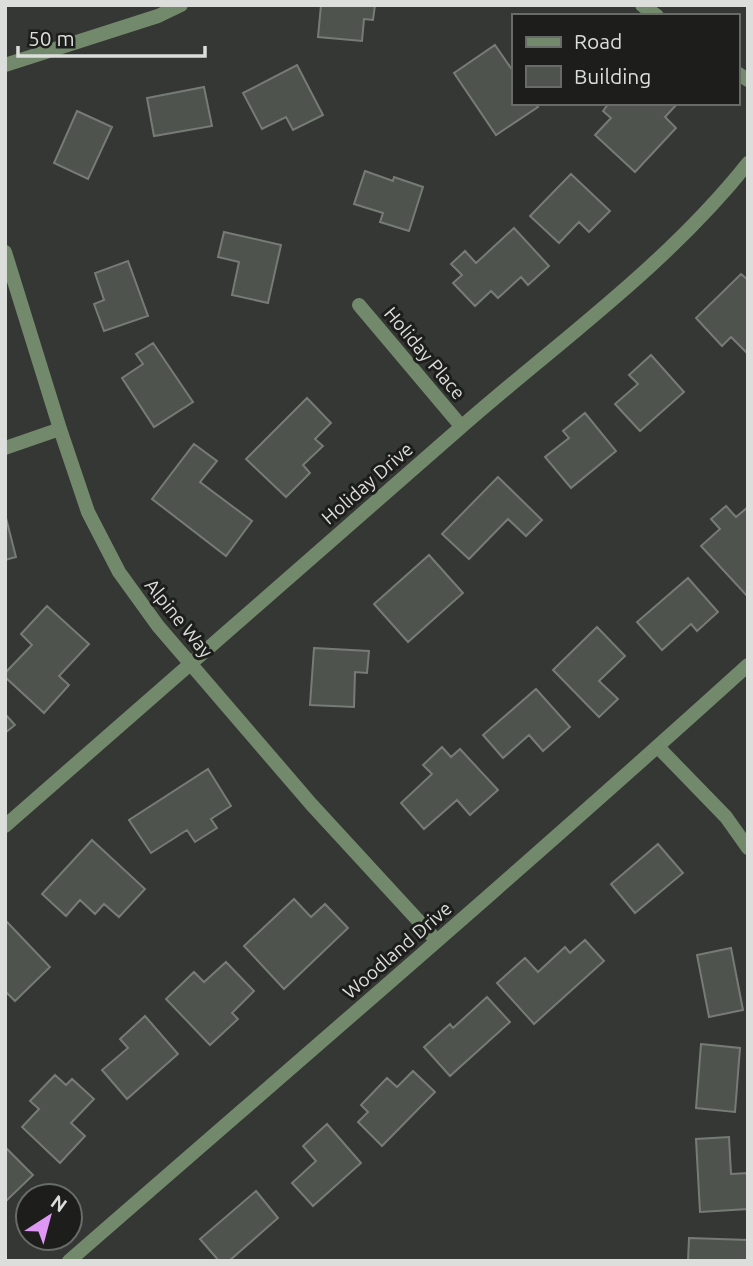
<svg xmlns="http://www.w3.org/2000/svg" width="753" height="1266" viewBox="0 0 753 1266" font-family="Ubuntu,sans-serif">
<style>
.building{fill:#4f534e;stroke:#777b76;stroke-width:2}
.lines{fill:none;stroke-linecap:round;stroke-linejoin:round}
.street{stroke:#73896c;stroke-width:14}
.labels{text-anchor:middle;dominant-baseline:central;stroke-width:6;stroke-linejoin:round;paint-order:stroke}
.street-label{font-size:19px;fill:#dbdedb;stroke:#1d1e1c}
</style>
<rect width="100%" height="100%" fill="#343733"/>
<!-- building -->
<path class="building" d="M321,5H375L373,20L364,19L362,41L318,37Z
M495,45L513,71V103H535L538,107L496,135L454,73Z
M297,65L323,115L293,130L286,117L262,129L243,93Z
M204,87L212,126L154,136L147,98Z
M609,103H678L665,117L676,128L635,172L595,135L611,118L603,111Z
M77,111L112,127L88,179L54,163Z
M365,171L393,181L394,177L423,187L409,231L380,222L383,213L354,204Z
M571,174L610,211L589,232L579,222L559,243L530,216Z
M514,228L549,266L528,285L521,277L498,298L491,291L475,306L453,283L462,275L451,264L465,251L476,263Z
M224,232L281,245L268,303L232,295L239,262L218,257Z
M128,261L148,316L104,331L94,304L104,300L95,273Z
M741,274L748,280V354L731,337L722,346L696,318Z
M153,343L193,402L154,427L122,378L143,364L136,354Z
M651,355L684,392L640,431L615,404L638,384L629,375Z
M307,398L331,423L315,439L323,446L303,465L310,473L286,497L246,459Z
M585,413L616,451L571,488L545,457L569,438L563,431Z
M194,444L217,461L200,482L252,521L226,556L152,499Z
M498,477L542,520L526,536L508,519L469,559L442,534Z
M726,506L736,517L748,507V597L701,546L720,529L711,519Z
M6,518L16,557L5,560V519Z
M429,555L463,593L408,642L374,604Z
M688,578L718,612L697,631L691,624L662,650L637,622Z
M47,606L89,644L59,676L69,685L44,713L5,677V673L32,645L21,634Z
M597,627L625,656L599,681L618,699L599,717L553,670Z
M314,648L369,651L367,673L355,672L354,707L310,705Z
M536,689L570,727L543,751L529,735L503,758L483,735Z
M5,714L15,725L5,733Z
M442,747L451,757L460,749L498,790L470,815L457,800L424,829L401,803L432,774L423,765Z
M208,769L231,806L211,819L217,828L195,842L187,830L151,853L129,820Z
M92,840L145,889L119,917L104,904L95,914L80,900L66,916L42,894Z
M658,844L683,873L635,913L611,884Z
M294,899L311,917L325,904L348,928L284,989L244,946Z
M7,922L50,967L15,1001L5,991V923Z
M585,940L604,961L534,1024L497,983L525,958L538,972L565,947L570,953Z
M731,948L743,1010L709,1017L697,955Z
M226,962L254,991L232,1013L238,1019L210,1045L166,999L194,972L204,982Z
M487,997L510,1022L450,1076L424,1047L450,1024L453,1028Z
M145,1016L178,1054L127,1099L102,1070L128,1048L120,1039Z
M701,1044L740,1048L735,1112L696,1108Z
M413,1071L435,1092L382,1146L358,1122L368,1112L361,1105L387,1078L397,1087Z
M55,1075L66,1085L72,1079L94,1099L71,1123L85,1136L60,1163L22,1127L39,1109L30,1101Z
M327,1124L361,1163L313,1206L292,1183L316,1161L303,1146Z
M729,1137L731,1174L748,1173V1209L700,1212L696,1139Z
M5,1147L33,1175L5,1202Z
M256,1191L278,1218L229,1261H219L200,1239Z
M689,1238L748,1240V1261H688Z"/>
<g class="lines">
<!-- street -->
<path class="street" d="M642,5L657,16
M5,65L158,16L181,5
M737,73L748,80
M5,252L60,429L88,512L119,572L158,626L311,804L437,941
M359,305L461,426
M5,448L60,429
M658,747L726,817L748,848
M5,826C157,694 308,560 460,428C558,342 666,266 748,163
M69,1261C296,1063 525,867 748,665"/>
</g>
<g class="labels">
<!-- street labels -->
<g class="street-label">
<text transform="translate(425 353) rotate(50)">Holiday Place</text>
<text transform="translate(367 483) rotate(-41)">Holiday Drive</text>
<text transform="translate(179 618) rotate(51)">Alpine Way</text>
<text transform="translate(397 950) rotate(-41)">Woodland Drive</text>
</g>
</g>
<!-- border -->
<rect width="753" height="1266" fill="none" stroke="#dbdedb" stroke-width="14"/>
<!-- legend -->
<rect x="512" y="14" width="228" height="91" fill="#1d1e1c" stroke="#696b68" stroke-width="2"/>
<rect x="526" y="37" width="35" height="10" fill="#73896c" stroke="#696b68" stroke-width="2"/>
<text x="574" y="49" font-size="21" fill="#dbdedb">Road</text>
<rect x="526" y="66" width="35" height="21" fill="#4f534e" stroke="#696b68" stroke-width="2"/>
<text x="574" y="84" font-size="21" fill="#dbdedb">Building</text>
<!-- north arrow -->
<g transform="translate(49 1217) rotate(36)"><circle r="33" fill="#1d1e1c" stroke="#696b68" stroke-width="2"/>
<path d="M0-5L12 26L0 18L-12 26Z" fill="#de98f3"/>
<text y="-10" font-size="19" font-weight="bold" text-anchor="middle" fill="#dbdedb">N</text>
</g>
<!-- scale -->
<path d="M18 46v10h187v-10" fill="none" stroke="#dbdedb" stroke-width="3.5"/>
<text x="28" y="46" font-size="21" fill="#dbdedb" stroke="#1d1e1c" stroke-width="5" paint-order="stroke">50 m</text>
</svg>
